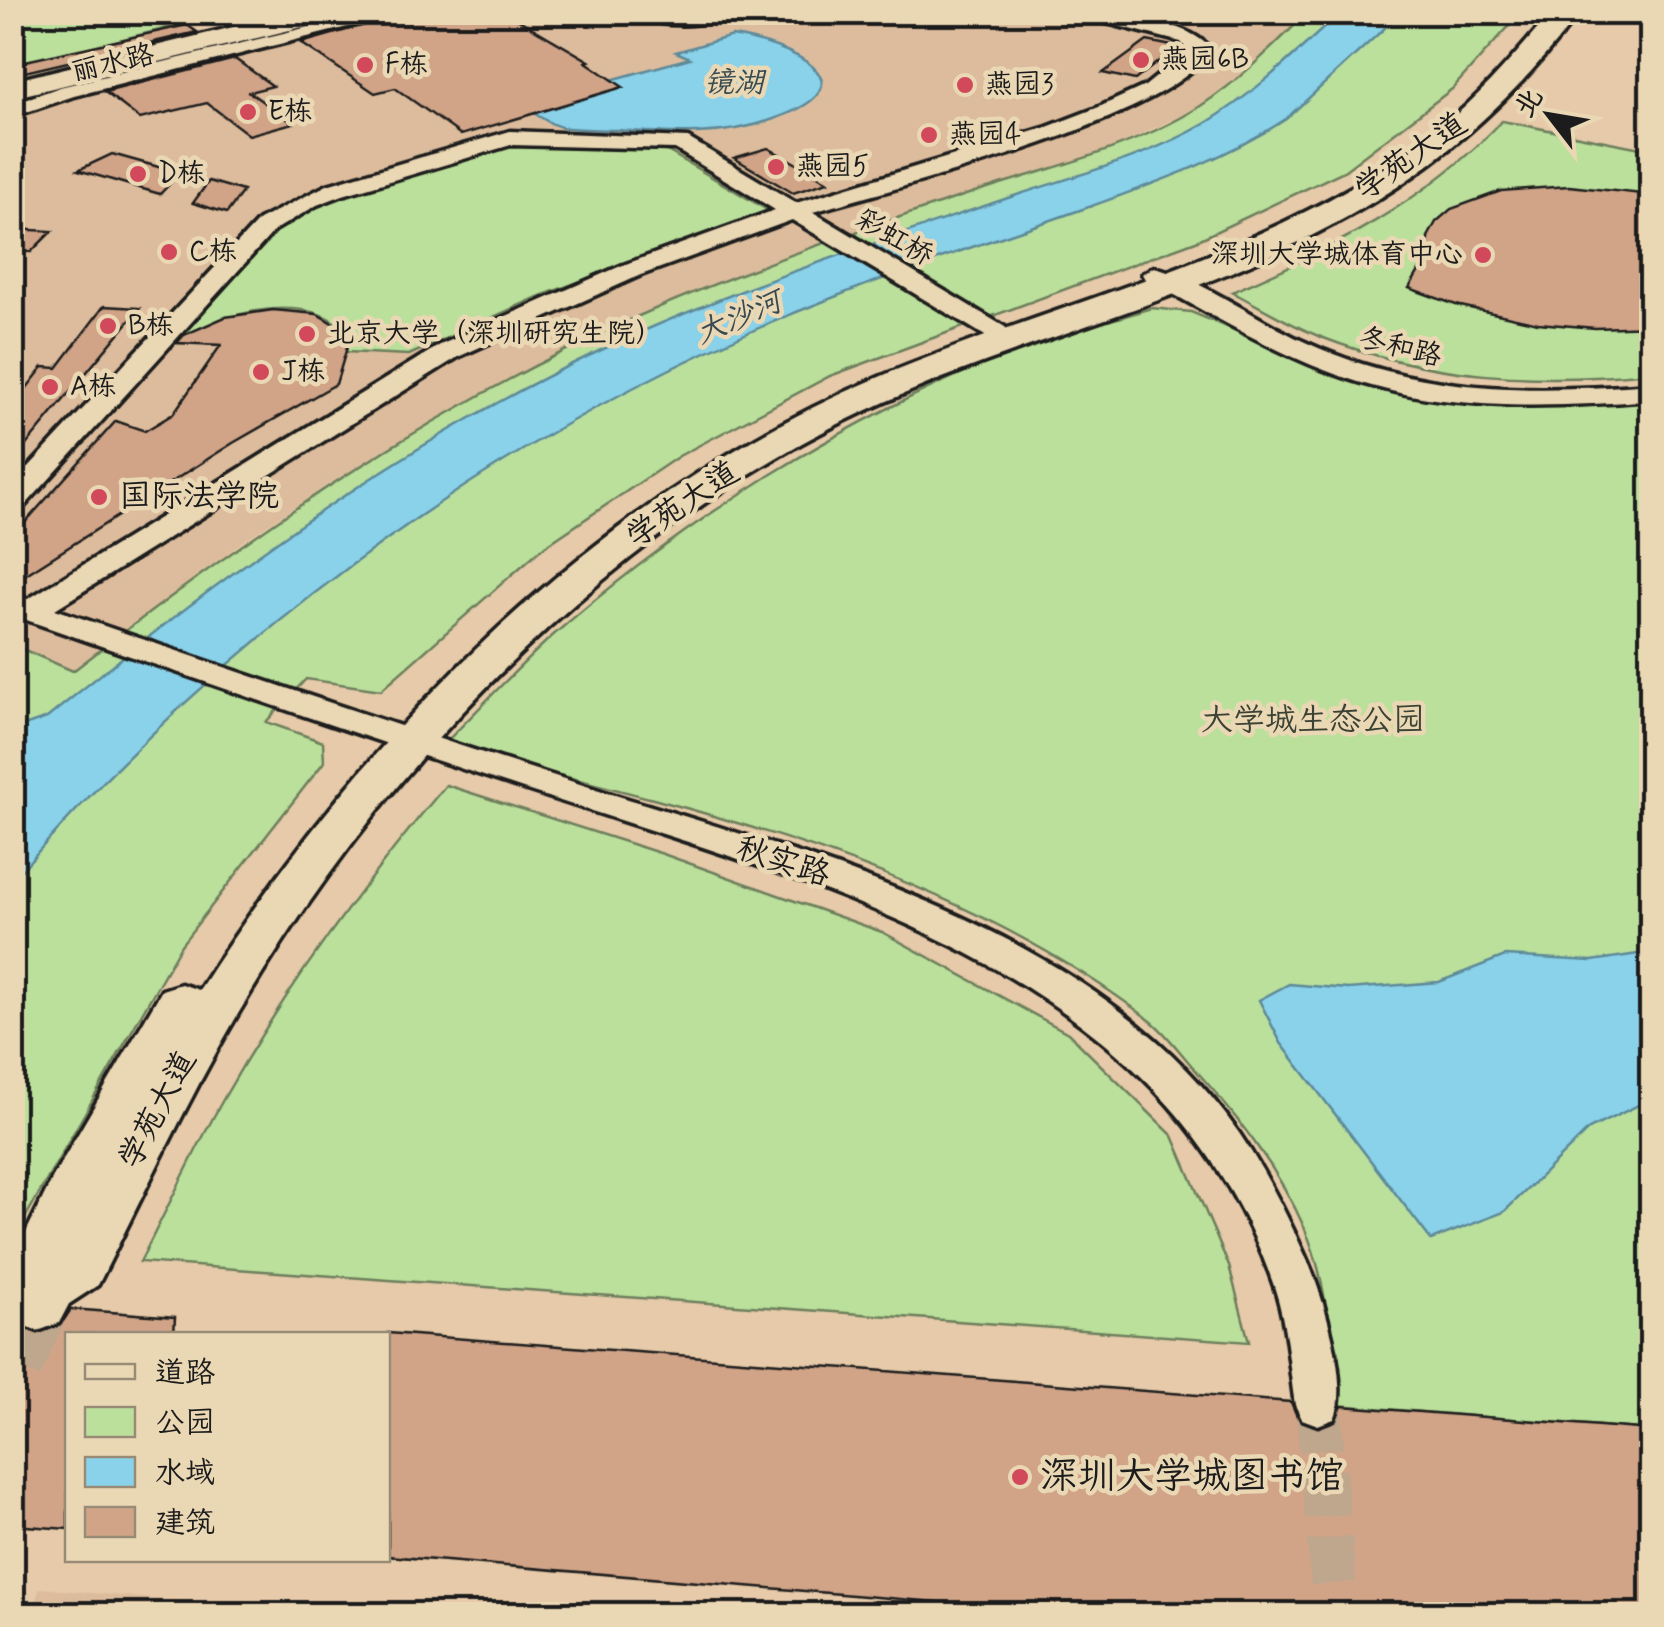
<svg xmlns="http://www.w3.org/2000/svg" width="1664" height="1627" viewBox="0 0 1664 1627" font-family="Mynerve,'LXGW WenKai TC',sans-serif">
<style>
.built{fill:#dcbc9c}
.green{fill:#bbe09b;stroke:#6c7e5c;stroke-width:2.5}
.water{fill:#89d2ea;stroke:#5d8998;stroke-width:2.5}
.building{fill:#d1a488;stroke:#1c1c1c;stroke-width:2.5}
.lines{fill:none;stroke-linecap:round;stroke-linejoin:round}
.street-tunnel{stroke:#bea78d;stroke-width:45;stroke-dasharray:45 22;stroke-linecap:butt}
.secondary-tunnel{stroke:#bea78d;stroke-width:61;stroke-dasharray:61 30;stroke-linecap:butt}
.street-casing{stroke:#1c1c1c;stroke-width:7}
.secondary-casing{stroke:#1c1c1c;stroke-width:7}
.street{fill:#ead7b4;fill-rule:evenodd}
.secondary{fill:#ead7b4;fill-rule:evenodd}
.poi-dot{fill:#d1495b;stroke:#ead7b4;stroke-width:4}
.labels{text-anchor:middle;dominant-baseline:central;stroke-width:9;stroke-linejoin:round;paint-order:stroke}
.far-poi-label{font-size:28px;fill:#1c1c1c;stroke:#ead7b4;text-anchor:start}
.far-street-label{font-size:28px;fill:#1c1c1c;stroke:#ead7b4}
.far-water-label{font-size:30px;font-style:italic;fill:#374a50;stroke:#ead7b4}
.street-label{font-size:32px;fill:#1c1c1c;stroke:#ead7b4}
.poi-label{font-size:32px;fill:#1c1c1c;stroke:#ead7b4;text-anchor:start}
.park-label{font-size:32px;fill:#3c4335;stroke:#ead7b4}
.near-poi-label{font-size:38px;fill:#1c1c1c;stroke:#ead7b4;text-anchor:start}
</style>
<rect width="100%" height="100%" fill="#e6caa9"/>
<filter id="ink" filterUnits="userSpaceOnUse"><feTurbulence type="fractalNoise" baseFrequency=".01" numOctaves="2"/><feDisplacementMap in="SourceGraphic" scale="20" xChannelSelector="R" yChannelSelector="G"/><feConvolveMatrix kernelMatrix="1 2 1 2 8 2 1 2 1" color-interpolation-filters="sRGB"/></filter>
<g filter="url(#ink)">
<!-- built -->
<path class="built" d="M369,13H1307L1266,54L1199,107L1116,146L764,265L641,315L460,406L336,479L243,541L73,671L13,645L12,101Z
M40,1588L312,1614H30Z"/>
<!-- green -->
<path class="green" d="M191,12L195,21L13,67V13Z
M1307,13H1521L1452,89L1344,171L1196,241L830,376L679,456L541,549L381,690L306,679L266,722L323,742L324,762L181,945L13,1239V645L73,671C253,531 431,408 641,315C751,266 866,228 981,190C1053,167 1134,148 1199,107C1239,81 1274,46 1307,13Z
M1502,121L1651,150V373C1537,384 1429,379 1321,337C1290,325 1261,307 1232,292C1331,250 1428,200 1502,121Z
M517,142L651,146L669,152L769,211L538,297L409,355L346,352L347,337C322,288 212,311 180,343H169L271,230L315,204Z
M1152,308L1191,312L1365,384L1484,405L1585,406L1651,400V1430L1335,1405C1330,1345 1329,1283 1304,1227C1277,1166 1236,1115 1192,1066C1179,1051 1166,1033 1151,1021C947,864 687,806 442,746C478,710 513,672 550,638C687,518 845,419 1014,351C1059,333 1107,322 1152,308Z
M446,785L663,854L882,932L1068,1033L1173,1136L1229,1266L1249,1342L140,1262C168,1207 194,1151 224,1098C287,987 364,882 446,785Z"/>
<!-- water -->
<path class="water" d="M1340,13H1401L1286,119C1225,159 1155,183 1086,208C1003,237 919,264 837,296C519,418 235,624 13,880V730L47,718C218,578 399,445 599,351C729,290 866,246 1002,200C1069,177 1145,159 1206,123C1256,93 1298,51 1340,13Z
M732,36C788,44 878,83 774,119C722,138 670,134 615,130C597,129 578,130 561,127C548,124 533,112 521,105L690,58L676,52Z
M1651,952V1099L1589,1129L1504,1212L1431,1240L1281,1043L1259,1000L1289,984L1348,989L1439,982L1505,956L1592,961Z"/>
<!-- building -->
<path class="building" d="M410,12H505L589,61L586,62L623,87L461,135L395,88L375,93L301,43Z
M187,25L197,32L12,75V64Z
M1147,41L1177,47L1135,80L1103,73Z
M235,59L273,86L249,92L293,123L249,135L207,103L140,119L105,92Z
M768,148L790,160L828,182L793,193L734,158Z
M112,154L180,173L160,194L78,170Z
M209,181L243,191L227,213L193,203Z
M1569,186L1652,195V326L1595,328L1538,323L1456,305L1409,288L1429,254L1428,237L1436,222L1451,209L1501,191Z
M12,229L52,231L31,252L12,251Z
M104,306L140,308L12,462V407L43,367L57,368Z
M273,310L317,314L344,330L348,344L336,384L233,443L12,583V537L116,421L145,431L173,414L221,345L177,343L184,335L225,317Z
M71,1309L175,1317L174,1334H68V1529L12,1525V1323L39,1334L60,1326Z
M388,1333L1291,1402L1299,1421L1317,1428L1335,1422L1342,1406L1652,1430V1614H1081L388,1556Z"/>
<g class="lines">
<!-- street-tunnel -->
<path class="street-tunnel" d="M1318,1405L1336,1614"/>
<!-- secondary-tunnel -->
<path class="secondary-tunnel" d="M12,1365L38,1306"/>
<!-- street casing -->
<g class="street-casing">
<path id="street" d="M371,12H407L74,96L12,117V104L60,87Z
M632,12H727C706,29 654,28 632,12Z
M1064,12C1101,12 1185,18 1209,47C1189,116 885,190 813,212L1005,327L1009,332L1005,337H987L792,220L641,275L458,357L55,609C222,667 389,723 558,777C791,852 1090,919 1239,1133C1267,1174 1288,1217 1308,1262C1323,1297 1351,1385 1334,1419L1318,1425L1302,1419L1295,1405C1289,1366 1287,1324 1274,1286C1165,970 828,889 545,796C367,738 189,677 12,615V595L28,599L440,345L623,265L775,210L675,149L511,145L343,195L317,205L275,230L22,509L12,512V485L259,220L327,185L510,131L688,138L796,203L1047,127L1099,107L1145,86L1188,51L1181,42Z
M1154,267C1197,277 1261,322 1305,342C1417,394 1531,393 1652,384V400C1549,408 1445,412 1346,378C1275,354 1211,314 1145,279L1142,274Z"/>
</g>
<!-- secondary casing -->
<g class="secondary-casing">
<path id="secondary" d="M295,12H343L339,18L12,98V81Z
M1552,12H1580C1529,80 1468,140 1397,187C1215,306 991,338 802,443C566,575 374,783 238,1014C186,1102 144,1195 98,1285L69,1304L59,1323L38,1331L17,1323L12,1315L16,1288L12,1261L54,1175L162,990L181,984L199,990C365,732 591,500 877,378C1066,298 1273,257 1439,129C1481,96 1517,53 1552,12Z"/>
</g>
<!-- street -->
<use href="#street" class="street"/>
<!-- secondary -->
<use href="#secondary" class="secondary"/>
</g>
</g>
<!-- markers -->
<g class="poi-dot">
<circle cx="1141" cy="60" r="10"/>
<circle cx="365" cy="65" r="10"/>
<circle cx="965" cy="85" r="10"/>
<circle cx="248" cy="112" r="10"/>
<circle cx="929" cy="135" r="10"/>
<circle cx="776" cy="167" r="10"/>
<circle cx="138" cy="174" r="10"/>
<circle cx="169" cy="252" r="10"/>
<circle cx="1483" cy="255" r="10"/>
<circle cx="108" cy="326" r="10"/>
<circle cx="307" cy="334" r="10"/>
<circle cx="261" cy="372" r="10"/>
<circle cx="50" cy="387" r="10"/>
<circle cx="99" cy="497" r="10"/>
<circle cx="1020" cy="1477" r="10"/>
</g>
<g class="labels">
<!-- far-poi labels -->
<g class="far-poi-label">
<text x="1161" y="60">燕园6B</text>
<text x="385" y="65">F栋</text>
<text x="985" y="85">燕园3</text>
<text x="268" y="112">E栋</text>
<text x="949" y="135">燕园4</text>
<text x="796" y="167">燕园5</text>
<text x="158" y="174">D栋</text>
<text x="189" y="252">C栋</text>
<text x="1463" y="255" text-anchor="end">深圳大学城体育中心</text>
<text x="128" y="326">B栋</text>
<text x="327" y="334">北京大学（深圳研究生院）</text>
<text x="281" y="372">J栋</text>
<text x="70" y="387">A栋</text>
</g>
<!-- far-street labels -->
<g class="far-street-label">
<text transform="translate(113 64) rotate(-13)">丽水路</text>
<text transform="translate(894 238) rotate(30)">彩虹桥</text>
<text transform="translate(1400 348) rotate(14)">冬和路</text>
</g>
<!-- far-water labels -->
<g class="far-water-label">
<text x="734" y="83">镜湖</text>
<text transform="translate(739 318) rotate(-23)">大沙河</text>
</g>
<!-- street labels -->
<g class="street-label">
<text transform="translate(1411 157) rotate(-35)">学苑大道</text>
<text transform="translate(683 505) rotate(-34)">学苑大道</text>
<text transform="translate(783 862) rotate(18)">秋实路</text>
<text transform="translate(158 1110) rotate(-62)">学苑大道</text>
</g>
<!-- poi labels -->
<g class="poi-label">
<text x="119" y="497">国际法学院</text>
</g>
<!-- park labels -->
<g class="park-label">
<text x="1313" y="721">大学城生态公园</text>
</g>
<!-- near-poi labels -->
<g class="near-poi-label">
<text x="1040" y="1477">深圳大学城图书馆</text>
</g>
</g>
<!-- margin -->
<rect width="1664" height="1627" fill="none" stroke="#ead7b4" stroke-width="50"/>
<rect x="25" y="25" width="1614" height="1577" fill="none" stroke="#1c1c1c" stroke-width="4" filter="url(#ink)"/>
<!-- legend -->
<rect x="65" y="1332" width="325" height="230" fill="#ead7b4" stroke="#988c77" stroke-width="2.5"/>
<rect x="85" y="1364" width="50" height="15" fill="#ead7b4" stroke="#988c77" stroke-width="2.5"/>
<text x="155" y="1382" font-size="30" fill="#1c1c1c">道路</text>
<rect x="85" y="1407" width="50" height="30" fill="#bbe09b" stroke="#988c77" stroke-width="2.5"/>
<text x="155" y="1432" font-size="30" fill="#1c1c1c">公园</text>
<rect x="85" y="1457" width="50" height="30" fill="#89d2ea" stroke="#988c77" stroke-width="2.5"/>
<text x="155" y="1482" font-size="30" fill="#1c1c1c">水域</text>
<rect x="85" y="1507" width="50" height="30" fill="#d1a488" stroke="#988c77" stroke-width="2.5"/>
<text x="155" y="1532" font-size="30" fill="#1c1c1c">建筑</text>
<!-- north arrow -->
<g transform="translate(1549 115) rotate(301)" stroke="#ead7b4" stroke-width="8" paint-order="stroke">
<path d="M0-8L18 38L0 25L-18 38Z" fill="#1c1c1c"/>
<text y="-15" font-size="28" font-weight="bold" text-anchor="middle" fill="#1c1c1c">北</text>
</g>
</svg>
